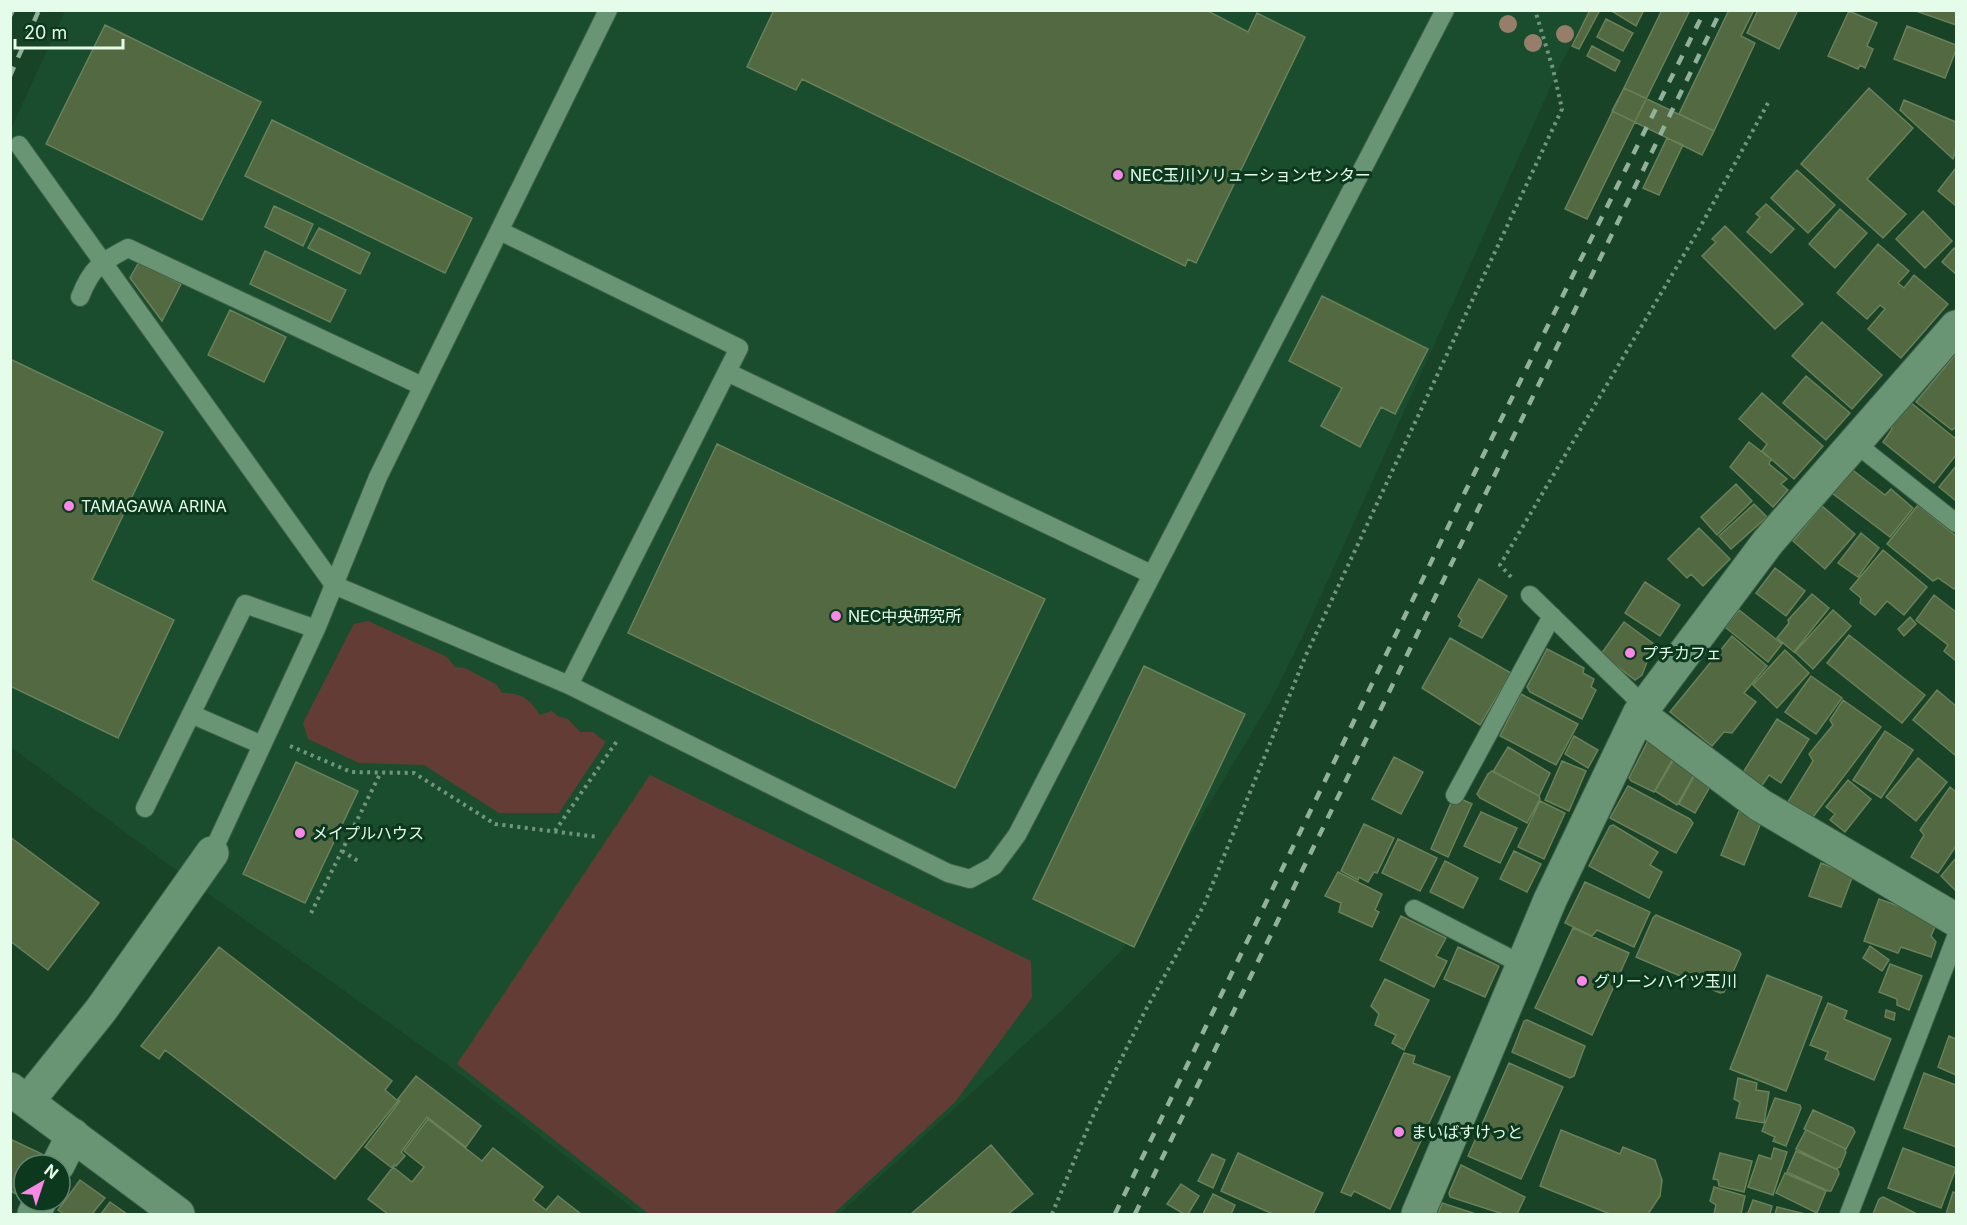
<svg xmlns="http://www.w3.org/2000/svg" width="1967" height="1225" viewBox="0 0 1967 1225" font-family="Inter,'Noto Sans JP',sans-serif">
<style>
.built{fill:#1a4d2d}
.green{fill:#633d35}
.building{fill:#526941;stroke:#698158;stroke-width:1.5}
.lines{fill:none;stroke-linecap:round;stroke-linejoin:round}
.lane-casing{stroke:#3c6048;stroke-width:20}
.street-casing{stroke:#3c6048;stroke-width:35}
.secondary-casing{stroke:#3c6048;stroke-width:35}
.path{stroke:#73957d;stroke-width:4;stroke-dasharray:3 4.5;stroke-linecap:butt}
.lane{stroke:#699575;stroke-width:18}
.street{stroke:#699575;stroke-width:33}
.secondary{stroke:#699575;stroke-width:33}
.rail{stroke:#92b19b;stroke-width:4.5;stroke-dasharray:10 10;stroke-linecap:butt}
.tree{fill:#967e68}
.poi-dot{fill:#f987e8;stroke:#0c381e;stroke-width:2}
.labels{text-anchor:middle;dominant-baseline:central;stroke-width:6;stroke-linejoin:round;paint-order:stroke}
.poi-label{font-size:16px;fill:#e5fcea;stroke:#0c381e;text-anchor:start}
</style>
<rect width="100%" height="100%" fill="#184327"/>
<!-- built -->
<path class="built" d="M65,11H1589L1560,66L1304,633L1270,702L1122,950L1058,1014L839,1214H640L451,1067L192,882L11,747V129Z"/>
<!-- green -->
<path class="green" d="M368,621L447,657L455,667L465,668L497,685L502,693C522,692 530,700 540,715L552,711L559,717L568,719L580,732H593L606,742L559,813H499L424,765L359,763L308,739L303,723L350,631L354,624Z
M650,775L1031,961L1032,998L955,1102L833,1214H649L457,1064Z"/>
<!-- building -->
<path class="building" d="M774,10H1206L1248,32L1257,13L1305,37L1196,263L1188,259L1185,266L802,79L796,90L747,67Z
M1590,10H1600L1579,49L1572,46Z
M1610,10H1644L1636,26Z
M1662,10H1690L1587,219L1565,209Z
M1729,10H1754L1741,36L1755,43L1714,131L1679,114Z
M1758,10H1798L1779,49L1747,33Z
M1913,10H1956V25Z
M1849,11L1877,23L1867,46L1873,49L1865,68L1860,65L1858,69L1828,56Z
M1606,19L1633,33L1623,51L1597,37Z
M105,25L261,102L202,220L46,144Z
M1907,26L1956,45V50L1945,78L1894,59Z
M1592,46L1620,61L1615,71L1587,56Z
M1624,88L1714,131L1702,155L1612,111Z
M1869,88L1913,128L1867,179L1906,214L1883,238L1801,164Z
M1904,100L1956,122V149L1953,159L1900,110Z
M272,120L472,218L445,273L245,176Z
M1667,138L1683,145L1659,195L1643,188Z
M1956,168V206L1938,191Z
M1797,170L1835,205L1808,233L1771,198Z
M1766,204L1794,229L1771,253L1747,232L1760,217L1756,214Z
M274,206L313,224L303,246L265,227Z
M1840,209L1867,233L1835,268L1809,244Z
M1923,211L1952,241L1925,268L1896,239Z
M1725,226L1803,304L1775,329L1702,256L1716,242L1712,239Z
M319,228L370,253L360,274L308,248Z
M1878,244L1909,271L1898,283L1904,288L1914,275L1948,304L1901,358L1868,329L1885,309L1880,305L1867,319L1837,293Z
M1954,248L1956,250V274L1942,262Z
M265,251L346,290L330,322L250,284Z
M139,262L181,284L162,321L130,278Z
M1322,296L1428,349L1395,414L1381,407L1360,447L1321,426L1342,388L1289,361Z
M230,310L286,337L264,382L208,355Z
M1822,322L1882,375L1852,409L1792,356Z
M1955,355L1956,356V427L1952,430L1916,402Z
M10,359L163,432L92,580L174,620L118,738L10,686Z
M1806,376L1850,413L1826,440L1783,403Z
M1762,393L1823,446L1794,479L1762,451L1767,444L1739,419Z
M1910,402L1956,439V455L1934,483L1883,442L1892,429L1891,425Z
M1749,442L1771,459L1769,464L1787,479L1781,484L1788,490L1773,507L1730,467Z
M717,444L1045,599L955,788L628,633Z
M1956,466V501L1939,487Z
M1850,468L1885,495L1891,489L1913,508L1890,537L1832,493Z
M1736,484L1752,501L1717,535L1701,517Z
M1754,504L1767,517L1731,549L1719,536Z
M1918,505L1956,536V586L1954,589L1938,578L1933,581L1887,544Z
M1822,506L1855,534L1825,569L1793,541Z
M1699,528L1730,559L1703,586L1691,574L1687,578L1668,559Z
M1861,533L1879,548L1858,577L1838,563Z
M1883,550L1927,587L1904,615L1887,601L1875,615L1860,603L1861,598L1850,589Z
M1775,568L1805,591L1786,616L1756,593Z
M1479,579L1507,596L1482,638L1459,626L1462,620L1458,616Z
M1645,582L1680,605L1660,636L1625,613Z
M1812,594L1829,608L1794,652L1777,638L1789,623L1788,620Z
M1934,595L1956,612V661L1944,651L1948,645L1916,620Z
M1739,610L1782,644L1768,662L1725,627Z
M1833,610L1851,626L1813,669L1795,652Z
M1910,617L1916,624L1904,636L1898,629Z
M1624,622L1654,644L1642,675L1635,680L1601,654Z
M1849,635L1925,695L1902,723L1827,663Z
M1732,636L1767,666L1744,693L1756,702L1732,733L1724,732L1712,746L1670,712Z
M1450,638L1511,673L1480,725L1422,688Z
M1547,649L1584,668L1583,673L1594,679L1591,687L1596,690L1582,719L1530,692L1527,687Z
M1785,650L1809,673L1777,708L1753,685Z
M1144,666L1245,714L1134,947L1033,899Z
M1811,676L1842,698L1816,734L1785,712Z
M1937,690L1956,706V756L1913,720Z
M1521,694L1578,724L1556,765L1500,736Z
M1843,700L1881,727L1813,817L1788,802L1813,761L1809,754L1833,725L1830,720Z
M1777,719L1809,739L1781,783L1769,775L1761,787L1742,774Z
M1885,731L1913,750L1881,798L1853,780Z
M1652,733L1675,755L1654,792L1631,781L1629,778Z
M1574,736L1598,750L1588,768L1565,754Z
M1508,747L1550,773L1539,796L1494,772V770Z
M1677,754L1695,773L1677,805L1655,791Z
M1394,757L1423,772L1401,814L1372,799Z
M1918,758L1947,782L1916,821L1886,797Z
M1562,761L1586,771L1569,811L1545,800Z
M296,762L358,791L305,903L243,874Z
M1492,771L1539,796L1540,799L1527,823L1480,798L1477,794L1488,774Z
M1697,771L1711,785L1695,813L1679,804Z
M1848,780L1871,799L1845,832L1830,820L1835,814L1826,807Z
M1628,786L1690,819L1693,823L1676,853L1610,818Z
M1950,787L1956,792V846L1938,873L1911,857L1924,835L1920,830Z
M1454,796L1472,804L1448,857L1431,849Z
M1540,801L1565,813L1544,859L1518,847Z
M1739,811L1762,820L1744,865L1721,855Z
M1481,812L1517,828L1500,863L1464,846Z
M1364,824L1394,838L1377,873L1374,872L1368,882L1359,877L1358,880L1341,871Z
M1613,825L1658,852L1650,865L1662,872L1649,898L1589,866L1610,826Z
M10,837L99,903L48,970L10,941Z
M1398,839L1437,858L1420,891L1382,873Z
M1514,851L1541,864L1527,892L1500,879Z
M1956,858V891L1941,876Z
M1445,861L1478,878L1463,908L1430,892Z
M1821,863L1853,875L1841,907L1809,896Z
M1338,872L1382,894L1375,910L1379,912L1372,927L1339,912L1341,903L1325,896Z
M1585,882L1650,912L1634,947L1597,930L1592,936L1565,923Z
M1879,899L1938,920L1931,936L1936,942L1931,957L1901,947L1898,953L1864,941Z
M1656,915L1739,951L1741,954L1724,992L1720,993L1636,957L1653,918Z
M1401,916L1446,938L1436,956L1447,961L1434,987L1380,960Z
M1573,928L1629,953L1592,1035L1535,1008Z
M1870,946L1889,960L1882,971L1863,958Z
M219,947L392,1081L385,1090L398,1101L335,1179L165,1050L159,1059L141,1046Z
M1458,947L1499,966L1485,997L1444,979Z
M1890,964L1922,976L1909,1010L1897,1005V999L1879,992Z
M1767,975L1822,997L1786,1091L1730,1069Z
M1385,979L1429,1000L1404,1050L1392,1043L1396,1035L1375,1025L1379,1014L1371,1006Z
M1828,1003L1847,1011L1844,1019L1891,1039L1874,1080L1825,1059L1828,1052L1810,1045Z
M1886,1010L1895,1013L1894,1020L1885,1017Z
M1527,1020L1585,1046L1574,1076L1570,1078L1512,1052L1524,1021Z
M1949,1036L1956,1039V1075L1938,1067Z
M1404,1053L1415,1056L1413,1063L1450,1077L1390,1209L1354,1191L1351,1196L1341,1192Z
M1509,1063L1563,1087L1521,1179L1468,1156Z
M1924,1073L1956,1085V1147L1904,1128Z
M416,1076L481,1126L466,1147L427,1117L401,1152L405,1156L396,1166L394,1165L392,1168L365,1147L400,1101L398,1099Z
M1738,1078L1757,1083L1756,1090L1769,1092L1764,1123L1736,1118L1740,1102L1734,1099Z
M1775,1098L1800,1105L1801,1108L1786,1146L1773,1141L1775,1137L1762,1131Z
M1813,1110L1853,1128L1855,1132L1846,1149L1804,1129Z
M428,1119L482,1161L493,1148L543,1187L533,1200L546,1210L558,1196L581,1214H388L368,1199L393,1167L412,1182L424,1167L404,1151Z
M1561,1130L1620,1154L1623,1147L1655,1160L1662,1180L1660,1196L1648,1214H1610L1540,1186Z
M1806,1130L1844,1148L1846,1152L1840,1167L1836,1169L1796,1149Z
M10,1139L42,1154L36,1165H24V1190L21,1196L10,1191Z
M991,1145L1033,1194L1008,1214H911Z
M1774,1148L1787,1152L1773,1195L1748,1187L1759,1155L1771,1159Z
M1903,1148L1956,1168L1941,1208L1888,1188Z
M1796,1151L1838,1170L1839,1174L1831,1191H1828L1787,1172Z
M1238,1153L1323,1193L1313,1214H1273L1221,1191Z
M1720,1153L1752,1161L1744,1192L1719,1186L1718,1180L1713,1179Z
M1212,1154L1225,1160L1213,1188L1198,1181Z
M1461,1165L1525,1197L1517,1214H1503L1450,1197L1449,1193Z
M1785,1173L1826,1191L1817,1213L1776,1193Z
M80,1180L105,1198L92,1214H64L58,1210Z
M1181,1184L1199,1196L1188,1214H1184L1167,1204Z
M1714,1187L1745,1196L1741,1214H1714L1716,1205L1710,1201Z
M1953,1192L1956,1193V1214H1946Z
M1213,1194L1235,1205L1231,1214H1203Z
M1883,1197L1917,1214H1873L1879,1199Z
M1753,1200L1772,1206L1770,1214H1743L1748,1213Z
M110,1202L127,1214H101Z
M1442,1203L1476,1214H1438Z
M1777,1207L1805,1214H1775Z"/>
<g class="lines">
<!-- lane casing -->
<g class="lane-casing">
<path id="lane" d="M19,145L334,585L569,685L948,873L970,879L994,866L1017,835L1445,10
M500,231L739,348L569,685
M80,297C92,267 100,263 128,248L422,386
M727,372L1151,574
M1855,443L1956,523
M1530,595L1644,706
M191,714L262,745
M1455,795L1552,616
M145,808L245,604L316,629
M212,853L316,629L378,477L608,10
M1414,909L1523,965
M1849,1214L1956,937"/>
</g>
<!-- street casing -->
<g class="street-casing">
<path id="street" d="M1639,714L1760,805L1956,920
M28,1101L101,1010L212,853
M58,1165L73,1135
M34,1214L40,1201
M1418,1214L1550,900L1639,714L1768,542L1956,327"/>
</g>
<!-- secondary casing -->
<g class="secondary-casing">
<path id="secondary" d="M10,1089L178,1214"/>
</g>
<!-- path -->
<path class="path" d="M1511,577L1500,565L1698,231L1768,103
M290,746L351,772L414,773L495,824L598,837
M555,831L617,741
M342,851L358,861
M311,913L381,772
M1052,1214L1092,1118L1144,1013L1204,905L1306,655L1562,109L1553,69L1535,10"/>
<!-- lane -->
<use href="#lane" class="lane"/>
<!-- street -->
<use href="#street" class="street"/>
<!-- secondary -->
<use href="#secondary" class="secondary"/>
<!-- rail -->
<path class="rail" d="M10,16L13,10
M10,76L39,10
M1115,1214L1465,492L1705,10
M1135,1214L1721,10"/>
</g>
<!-- trees -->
<g class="tree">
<circle cx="1508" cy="24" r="9"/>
<circle cx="1565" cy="34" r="9"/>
<circle cx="1533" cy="43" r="9"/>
</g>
<!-- markers -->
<g class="poi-dot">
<circle cx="1118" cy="175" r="6"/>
<circle cx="69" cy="506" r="6"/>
<circle cx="836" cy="616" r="6"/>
<circle cx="1630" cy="653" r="6"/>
<circle cx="300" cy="833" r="6"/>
<circle cx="1582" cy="981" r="6"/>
<circle cx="1399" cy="1132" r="6"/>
</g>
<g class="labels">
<!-- poi labels -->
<g class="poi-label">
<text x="1130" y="175">NEC玉川ソリューションセンター</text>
<text x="81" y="506">TAMAGAWA ARINA</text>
<text x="848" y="616">NEC中央研究所</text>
<text x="1642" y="653">プチカフェ</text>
<text x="312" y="833">メイプルハウス</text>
<text x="1594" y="981">グリーンハイツ玉川</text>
<text x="1411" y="1132">まいばすけっと</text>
</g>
</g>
<!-- border -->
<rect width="1967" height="1225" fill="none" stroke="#e5fcea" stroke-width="24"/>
<!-- north arrow -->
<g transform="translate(42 1183) rotate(39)"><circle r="28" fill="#0c381e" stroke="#638670" stroke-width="1.5"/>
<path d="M0-4.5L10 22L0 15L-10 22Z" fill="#f987e8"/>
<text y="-9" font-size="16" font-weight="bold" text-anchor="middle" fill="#e5fcea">N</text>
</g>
<!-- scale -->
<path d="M15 39v9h108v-9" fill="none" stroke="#e5fcea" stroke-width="3"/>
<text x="24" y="39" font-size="18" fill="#e5fcea" stroke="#0c381e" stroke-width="4.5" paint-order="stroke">20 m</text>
</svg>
